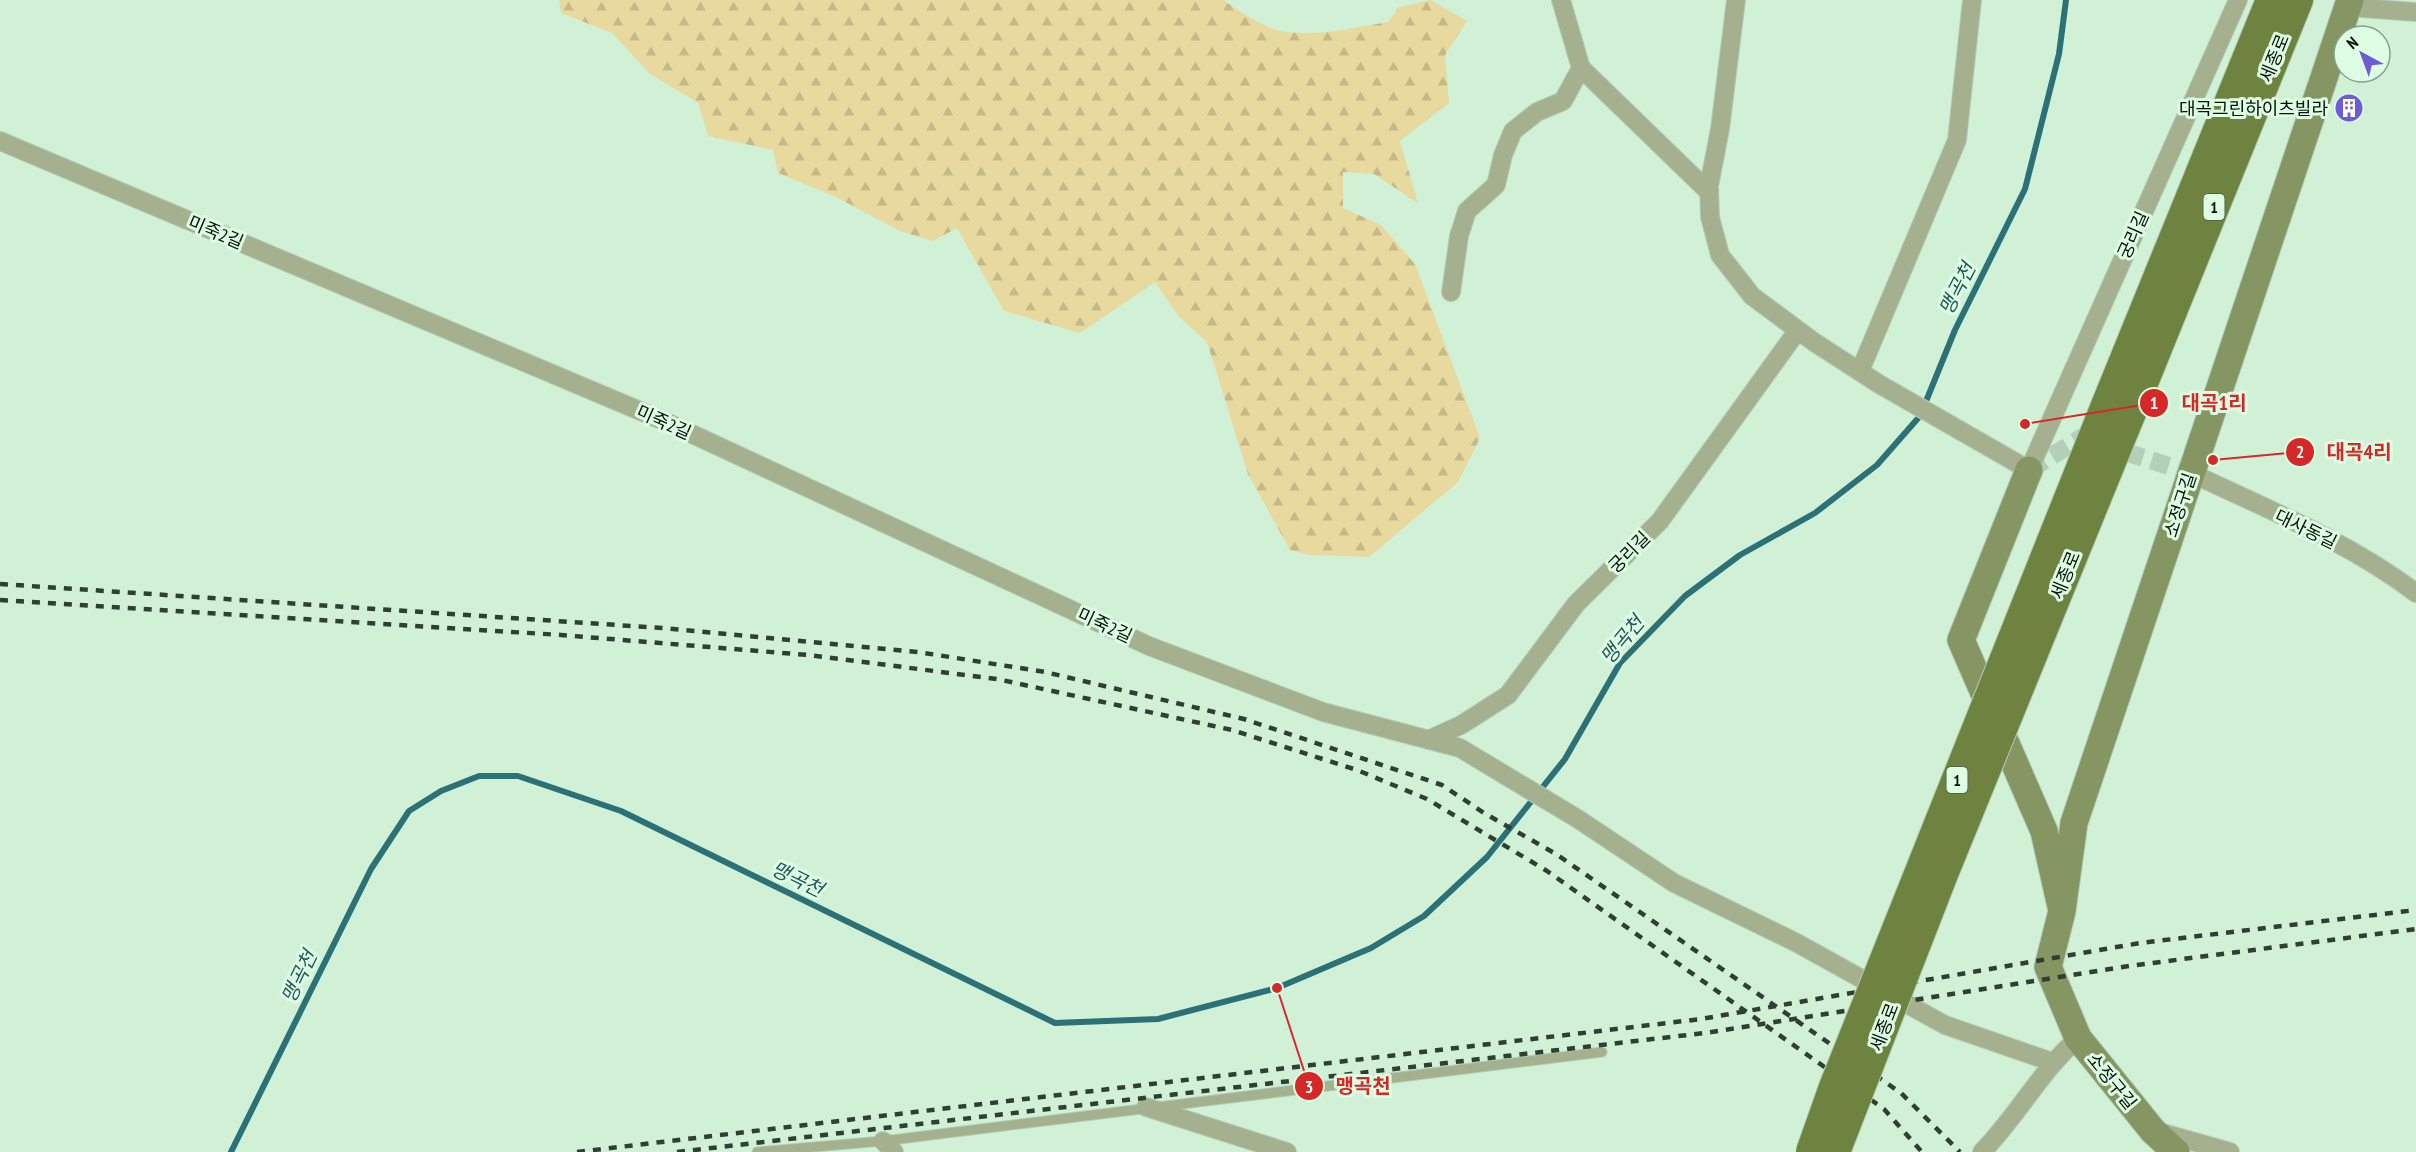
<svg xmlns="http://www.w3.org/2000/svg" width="2416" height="1152" viewBox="0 0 2416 1152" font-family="'PT Sans Narrow','Noto Sans KR',sans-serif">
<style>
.forest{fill:url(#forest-firs)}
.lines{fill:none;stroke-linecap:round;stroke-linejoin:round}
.stream{stroke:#2b7175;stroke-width:6}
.street-tunnel{stroke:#b3cfb8;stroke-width:18;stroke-dasharray:18 9;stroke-linecap:butt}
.lane-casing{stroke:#b1cdb6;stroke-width:11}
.street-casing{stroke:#b1cdb6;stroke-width:20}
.secondary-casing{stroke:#b1cdb6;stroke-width:29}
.primary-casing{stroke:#b1cdb6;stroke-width:32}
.lane{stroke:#a5b18e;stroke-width:9}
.street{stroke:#a5b18e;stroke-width:18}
.secondary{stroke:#859662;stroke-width:27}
.primary{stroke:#6f8340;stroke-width:30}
.rail{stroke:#303f33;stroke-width:4.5;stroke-dasharray:8 8;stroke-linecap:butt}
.primary-bridge-casing{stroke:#b1cdb6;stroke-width:32;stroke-linecap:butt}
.primary-bridge{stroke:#6f8340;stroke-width:30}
.labels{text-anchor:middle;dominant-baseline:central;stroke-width:6;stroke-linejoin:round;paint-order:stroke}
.shield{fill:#defee4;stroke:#48584b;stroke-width:1.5}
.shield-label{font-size:16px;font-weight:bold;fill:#071109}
.street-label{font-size:18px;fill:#071109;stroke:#defee4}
.poi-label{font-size:18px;fill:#071109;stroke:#defee4;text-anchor:end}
.water-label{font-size:20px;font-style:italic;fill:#23585e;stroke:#defee4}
.leader{fill:none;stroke:#d62828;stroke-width:2}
.callout-dot{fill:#d62828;stroke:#defee4;stroke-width:2}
.mark-label{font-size:18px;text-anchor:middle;font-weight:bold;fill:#fff}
.callout-label{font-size:20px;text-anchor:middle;font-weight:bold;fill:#d62828;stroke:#defee4;stroke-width:6;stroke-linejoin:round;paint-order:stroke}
</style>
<defs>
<pattern id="forest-firs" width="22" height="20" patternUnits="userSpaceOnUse" patternTransform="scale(1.5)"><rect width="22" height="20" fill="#e8d99f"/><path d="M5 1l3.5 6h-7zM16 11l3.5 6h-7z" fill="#c6b988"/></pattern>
</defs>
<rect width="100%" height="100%" fill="#d1f1d7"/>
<!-- forest -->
<path class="forest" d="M559,0H1224C1234,9 1268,29 1281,31C1316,37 1354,28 1388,22L1399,7L1431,0L1467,21L1445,55L1449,103L1400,141L1418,203L1374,174L1343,172V208L1381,225L1415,264L1480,438L1458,482L1369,557L1310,555L1290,550L1248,474L1207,342L1179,317L1155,282L1080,333L1004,311L957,228L933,241L900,231L836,197L778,173L773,150L708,136L698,103L650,74L612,33L561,13Z"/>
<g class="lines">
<!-- stream -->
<path class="stream" d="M231,1152L371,869L409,811L441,791L479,776H518L621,811L1055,1023L1158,1019L1277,988L1371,948L1424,916L1487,857L1565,759L1620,663L1685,596L1740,555L1815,513L1877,465L1920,416L1955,330L2025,189L2059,54L2066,0"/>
<!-- street-tunnel -->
<path class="street-tunnel" d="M2029,470L2081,438L2191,473"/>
<!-- lane casing -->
<g class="lane-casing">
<path id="lane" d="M757,1152L883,1141L1602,1052"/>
</g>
<!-- street casing -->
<g class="street-casing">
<path id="street" d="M1561,0L1581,68L1709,192
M1736,0L1720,129L1709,186L1710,217L1720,255L1752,296L1814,342L1879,384L2029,470L2238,0
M2348,7L2416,12
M0,141L664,421L1149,646L1323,712L1460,748L1578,819L1674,883L1797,943L1945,1025L2052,1062
M1451,292L1459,236L1467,211L1496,185L1503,155L1513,131L1537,112L1563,101L1581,68
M1860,371L1957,140L1972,0
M2191,473C2267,509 2349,542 2416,593
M1428,740L1461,725L1508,695L1576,604L1660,521L1798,330
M1146,1107L1287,1152
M2159,1132L2230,1152
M883,1141L894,1152
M1982,1152C2018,1115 2039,1073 2078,1038"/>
</g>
<!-- secondary casing -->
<g class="secondary-casing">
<path id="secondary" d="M2029,470L1961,640L2044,831L2062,911L2048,967L2078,1038L2153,1131L2176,1152
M2062,911L2074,823L2350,0"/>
</g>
<!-- primary casing -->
<g class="primary-casing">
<path id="primary" d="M2105,408L2271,0
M2130,415L2298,0"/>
</g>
<!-- lane -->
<use href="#lane" class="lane"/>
<!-- street -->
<use href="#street" class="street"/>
<!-- secondary -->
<use href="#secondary" class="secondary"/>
<!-- primary -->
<use href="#primary" class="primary"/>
<!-- rail -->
<path class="rail" d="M0,584L662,628L918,652L1045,672L1244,719L1442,785L1484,813L1556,854L1901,1093L1960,1152
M0,600L561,635L808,655L997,679L1232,730L1357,770L1427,799L1547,871L1884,1109L1922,1152
M577,1152L1701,1019L2140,943L2416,910
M677,1152L1705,1033L2129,966L2416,929"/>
<!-- primary-bridge casing -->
<g class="primary-bridge-casing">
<path id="primary-bridge" d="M1811,1152L1834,1087L2105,408
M1835,1152L1943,874L2130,415"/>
</g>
<!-- primary-bridge -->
<use href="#primary-bridge" class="primary-bridge"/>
</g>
<!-- icons -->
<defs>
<g id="building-disc" transform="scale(1.5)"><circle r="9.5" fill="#6e5bd5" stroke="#defee4"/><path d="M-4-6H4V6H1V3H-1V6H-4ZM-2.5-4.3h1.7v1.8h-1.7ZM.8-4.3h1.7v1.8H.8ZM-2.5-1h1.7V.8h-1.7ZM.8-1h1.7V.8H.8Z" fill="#fff"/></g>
</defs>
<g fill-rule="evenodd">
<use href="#building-disc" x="2349" y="108"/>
</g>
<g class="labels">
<!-- shield labels -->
<g class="shield">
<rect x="2203.5" y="194" width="21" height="26" rx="4.5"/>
<rect x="1946.5" y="767" width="21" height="26" rx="4.5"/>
</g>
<g class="shield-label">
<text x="2214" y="207">1</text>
<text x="1957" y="780">1</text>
</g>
<!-- street labels -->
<g class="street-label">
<text transform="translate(2274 58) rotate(-68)">세종로</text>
<text transform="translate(216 232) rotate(23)">미죽2길</text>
<text transform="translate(2133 235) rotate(-66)">궁리길</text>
<text transform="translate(664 422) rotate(24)">미죽2길</text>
<text transform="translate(2180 505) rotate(-72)">소정구길</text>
<text transform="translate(2306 529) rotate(26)">대사동길</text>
<text transform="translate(1629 552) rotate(-45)">궁리길</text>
<text transform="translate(2065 575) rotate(-68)">세종로</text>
<text transform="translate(1105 625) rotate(25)">미죽2길</text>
<text transform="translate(1884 1027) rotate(-69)">세종로</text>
<text transform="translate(2112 1081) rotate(51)">소정구길</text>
</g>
<!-- poi labels -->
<g class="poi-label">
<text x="2328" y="108">대곡그린하이츠빌라</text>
</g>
<!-- water labels -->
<g class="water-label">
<text transform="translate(1957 289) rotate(-63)">맹곡천</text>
<text transform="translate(1622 640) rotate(-50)">맹곡천</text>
<text transform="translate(797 879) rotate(26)">맹곡천</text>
<text transform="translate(299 977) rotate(-64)">맹곡천</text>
</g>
</g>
<!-- callouts -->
<path class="leader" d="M2025 424L2154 403M2213 460L2300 452M1277 988L1309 1086"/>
<g class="callout-dot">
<circle cx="2025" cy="424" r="6"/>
<circle cx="2213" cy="460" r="6"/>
<circle cx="1277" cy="988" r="6"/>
<circle cx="2154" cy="403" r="15"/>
<circle cx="2300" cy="452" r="15"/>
<circle cx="1309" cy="1086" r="15"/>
</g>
<g class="mark-label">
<text x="2154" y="409">1</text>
<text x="2300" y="458">2</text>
<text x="1309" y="1093">3</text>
</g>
<g class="callout-label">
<text x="2214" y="410">대곡1리</text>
<text x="2359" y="459">대곡4리</text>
<text x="1363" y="1093">맹곡천</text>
</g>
<!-- north arrow -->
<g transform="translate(2362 54) rotate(319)"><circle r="28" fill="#defee4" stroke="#889f8c" stroke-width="1.5"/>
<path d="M0-4.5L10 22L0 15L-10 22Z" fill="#6e5bd5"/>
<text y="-9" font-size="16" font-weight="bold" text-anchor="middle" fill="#071109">N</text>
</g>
</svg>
